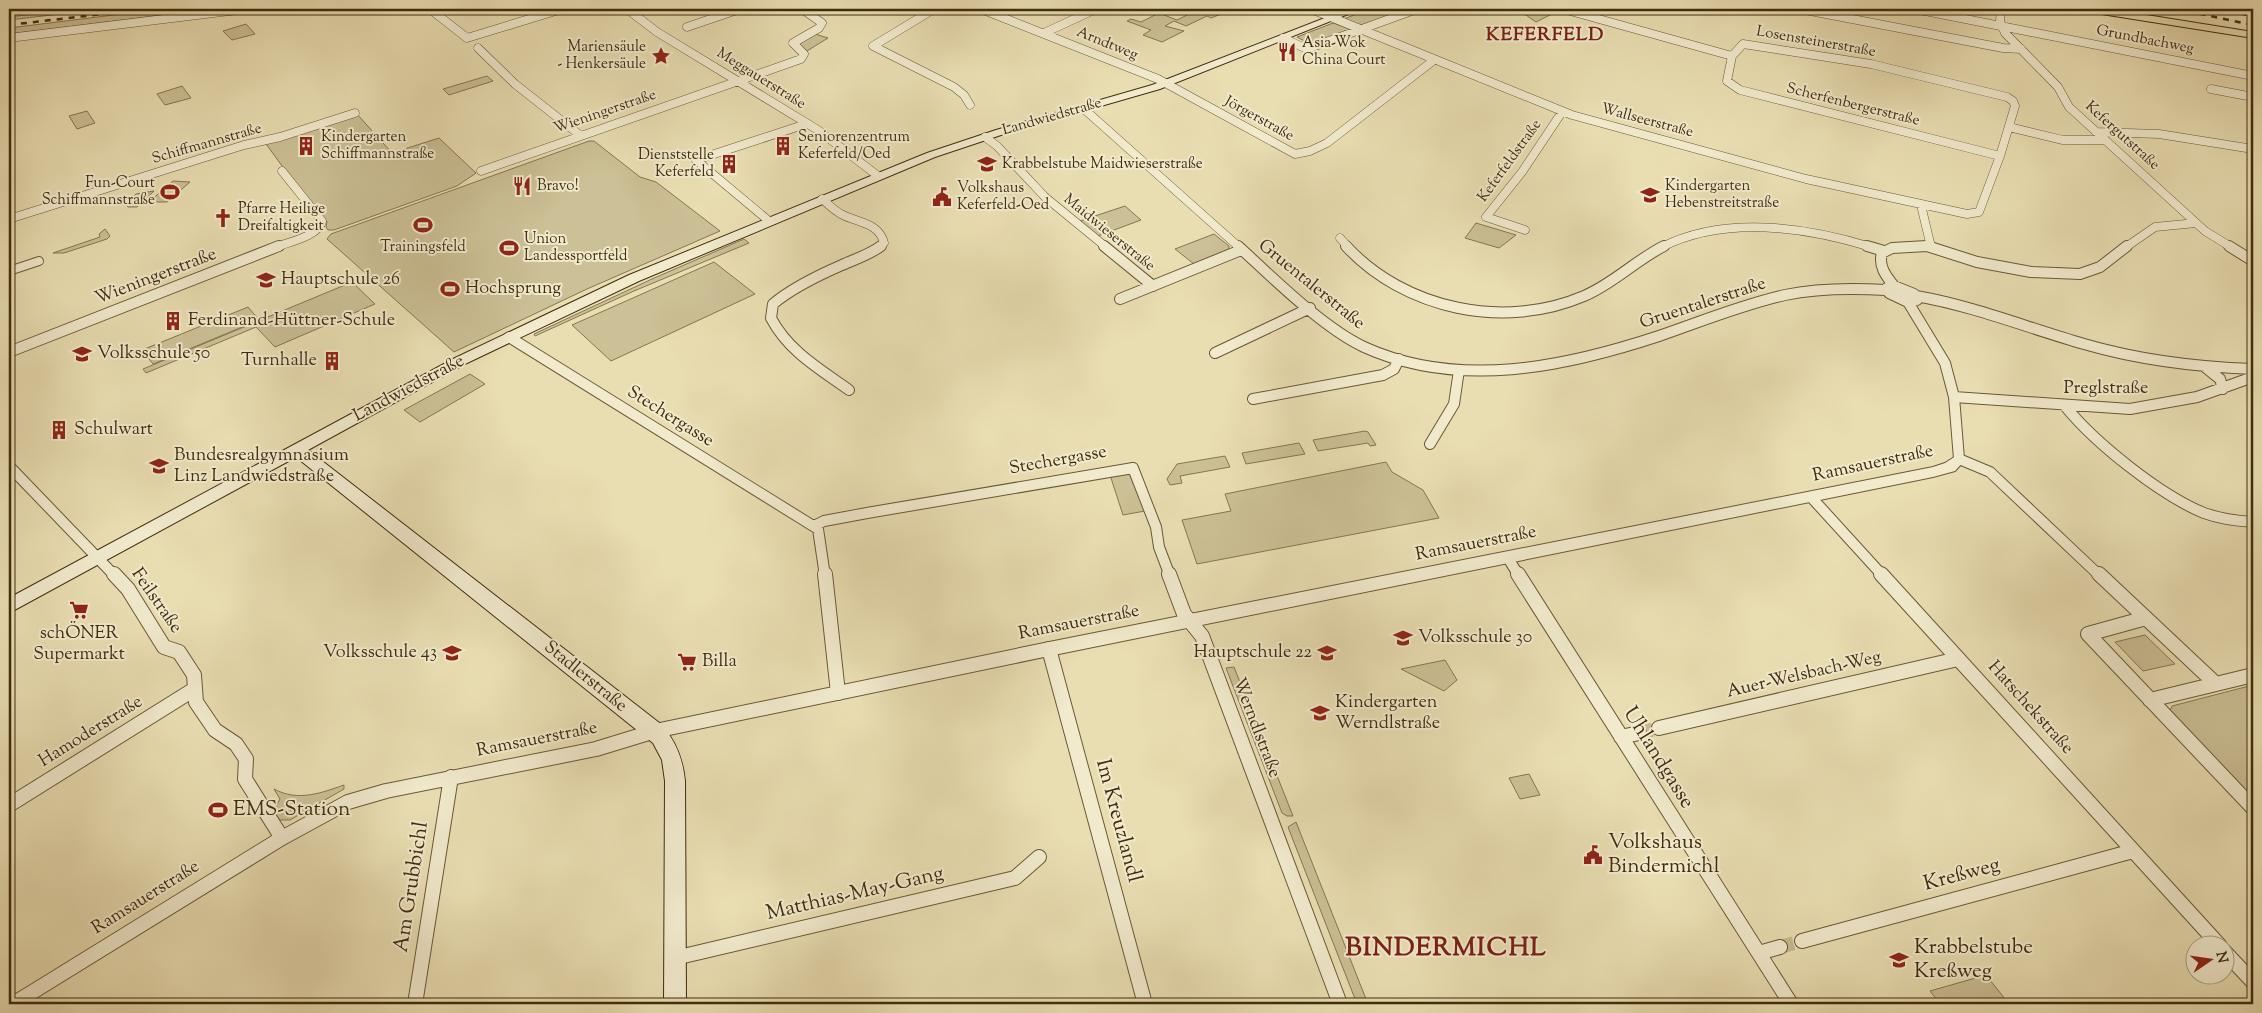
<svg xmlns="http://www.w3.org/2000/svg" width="2262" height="1013" viewBox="0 0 2262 1013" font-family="'Sorts Mill Goudy',serif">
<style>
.green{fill:#ccc096;stroke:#867652}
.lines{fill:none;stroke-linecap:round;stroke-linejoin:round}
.minor-tunnel{stroke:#c7ba91;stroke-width:14;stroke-dasharray:14 7;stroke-linecap:butt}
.pedestrian-casing{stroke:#6b5838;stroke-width:10}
.minor-far2-casing{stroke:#6b5838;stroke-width:9}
.minor-far1-casing{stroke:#6b5838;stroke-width:12}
.minor-casing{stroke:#6b5838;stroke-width:16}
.tertiary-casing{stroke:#6b5838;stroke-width:2}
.secondary-casing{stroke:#412c0f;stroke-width:2}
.primary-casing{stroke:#412c0f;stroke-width:2}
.pedestrian{stroke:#f1eacd;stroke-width:8}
.minor-far2{stroke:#f1eacd;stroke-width:8}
.minor-far1{stroke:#f1eacd;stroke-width:10}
.minor{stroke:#f1eacd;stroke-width:14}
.tertiary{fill:#f1eacd;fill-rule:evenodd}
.secondary{fill:#f1eacd;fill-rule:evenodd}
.primary{fill:#e9deb2;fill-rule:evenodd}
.rail{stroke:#412c0f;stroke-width:2.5;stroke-dasharray:6 6;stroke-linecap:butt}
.labels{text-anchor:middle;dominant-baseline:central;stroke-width:4;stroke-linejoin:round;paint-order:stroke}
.far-street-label{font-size:15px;fill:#412c0f;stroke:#f1eacd}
.far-poi-label{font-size:15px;fill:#412c0f;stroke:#f1eacd;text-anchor:start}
.street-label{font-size:18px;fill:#412c0f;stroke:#f1eacd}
.poi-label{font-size:18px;fill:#412c0f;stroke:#f1eacd;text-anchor:start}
.far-district-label{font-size:19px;font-weight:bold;letter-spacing:1px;fill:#7a1f14;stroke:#f1eacd}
.near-street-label{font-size:21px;fill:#412c0f;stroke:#f1eacd}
.near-poi-label{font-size:21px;fill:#412c0f;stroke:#f1eacd;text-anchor:start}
.near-district-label{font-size:26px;font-weight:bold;letter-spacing:1px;fill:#7a1f14;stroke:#f1eacd}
</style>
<rect width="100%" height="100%" fill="#e9deb2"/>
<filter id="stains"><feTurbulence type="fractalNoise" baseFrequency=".004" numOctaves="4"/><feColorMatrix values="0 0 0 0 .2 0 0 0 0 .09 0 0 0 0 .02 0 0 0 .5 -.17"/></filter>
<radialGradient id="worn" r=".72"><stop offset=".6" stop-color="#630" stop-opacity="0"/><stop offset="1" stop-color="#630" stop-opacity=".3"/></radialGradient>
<!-- green -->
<path class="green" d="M78,9H103L9,20V17Z
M162,9H212L9,34V28Z
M1189,9H1234L1211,18L1207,16L1186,26L1174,21L1165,26L1184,31L1162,42L1143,35L1151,30L1127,21L1131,19L1141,22L1159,13L1177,20L1195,11Z
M1369,9H1411L1358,26L1344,19Z
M1527,9H1541L1554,13L1536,22L1523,13L1530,11Z
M1333,23L1350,29L1312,45L1297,37Z
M246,24L255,34L232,40L223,31Z
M815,34L828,38L807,51L800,46L799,43Z
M487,76L493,81L449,95L443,89Z
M182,86L191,98L165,105L157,94Z
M87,111L95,123L77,129L69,116Z
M357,114L392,153L439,138L476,173L457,186L334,230H328L326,227L327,222L304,196L266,144Z
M589,141H594L640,177L656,182L720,231L587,289L454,352L327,239L331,234Z
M173,181L190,182L167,202H149Z
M154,191L137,207H128L126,203L136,194Z
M1125,206L1141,220L1098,236L1080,221Z
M1476,223L1516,235L1499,248L1465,238Z
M105,229L110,236L107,239L64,253H53L100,237L99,234Z
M1214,234L1229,246V249L1194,264L1175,249Z
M744,239L749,243L634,291L535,336L534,334L652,279Z
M714,262L755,294L611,361L572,325Z
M352,282L375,304L275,347L256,327L146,373L143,369Z
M248,307L259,320L153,364L142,350Z
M470,374L485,384L420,422L404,410Z
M1365,431L1368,432L1376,445L1370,446L1368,443L1318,451L1313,440Z
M1299,443L1305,454L1246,464L1242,453Z
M1225,456L1230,467L1180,476L1182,483L1170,485L1167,479L1177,464Z
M1386,462L1392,472L1423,490L1439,518L1197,564L1182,520L1231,511L1225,494Z
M1123,473L1132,475L1145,511L1123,515L1110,475Z
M2145,635L2175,664L2143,671L2115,642Z
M1445,660L1457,680L1444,691L1401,669Z
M1234,667L1293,816H1287L1282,813L1226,668Z
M2253,685V798L2170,711L2172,706Z
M1529,774L1540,795L1520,799L1509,778Z
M344,785V789L290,820H280L273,812L280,799L274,789C298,802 321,793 344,785Z
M1296,822L1368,1004H1357L1288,827Z
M1986,975L2009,1004H1940L1930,991Z"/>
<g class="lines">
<!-- minor-tunnel -->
<path class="minor-tunnel" d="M1639,733L1659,728
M1780,947L1802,941"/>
<!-- pedestrian casing -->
<g class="pedestrian-casing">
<path id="pedestrian" d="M9,271L39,261"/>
</g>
<!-- minor-far2 casing -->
<g class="minor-far2-casing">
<path id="minor-far2" d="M430,9L467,38L562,9
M627,9L657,32L818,130L878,176
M934,9L873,46L954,87L964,95L970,105
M981,9L1158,79L1295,154L1310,151L1327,143L1434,60
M1311,9L1572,115L1806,179L1967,214L1979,212L2000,156L2015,106L2013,101L2007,97L1871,64L1743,44L1732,56L1563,9
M1800,9L2003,48L2021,49
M1915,9L2253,76
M2001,9L2000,21L2005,33L2058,87L2069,107L2205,231L2231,247
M687,27L740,9
M1044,33L1096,9
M9,38L246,9
M1283,38L1307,49L1417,9
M478,48L515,84L581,136
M1732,56L1727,81L1740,90L2000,156
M2211,89L2253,97
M1084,109L1239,247
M2009,127L2063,140H2105
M2096,132L2159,134L2253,149
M985,137L997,146L1045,197L1106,247
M696,160L806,124
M696,160L769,221
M481,171L801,59L804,54L793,43L819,28L822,23L802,9
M822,199C828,204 834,210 841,214C857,223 879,222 884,243L879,247
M1921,205L1931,247
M9,219L244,145L280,137L355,113
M1525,230L1486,217L1522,172L1562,112
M1340,238L1348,247
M276,247C289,242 319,236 322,221L282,171
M1662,247C1725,215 1806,227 1871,247
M1909,247H1930
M2126,247L2155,227L2196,223"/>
</g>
<!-- minor-far1 casing -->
<g class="minor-far1-casing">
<path id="minor-far1" d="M1104,246L1153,286
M1238,246C1272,277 1323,328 1364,347C1459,390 1565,367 1659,336C1700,322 1741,305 1785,295C1818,288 1852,288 1886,290
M1346,246C1405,310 1505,330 1584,296C1613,284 1636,260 1664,246
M1867,246L1884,251
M2229,246L2253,261
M1894,286C1886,276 1878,266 1882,253L1892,248L1927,246L1977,262L2031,272L2080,274L2100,267L2127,246
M1894,286L1914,294L1917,300L1908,302L1889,293L1887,288Z
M1916,296C1974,306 2028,328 2084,344C2139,360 2196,367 2253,369
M1120,299L1241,250
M1908,302L1945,363L1954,397L1959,459L1990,472L2100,576
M509,337L818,529L825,576
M9,352L279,246
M1215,353L1310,308
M2205,367L2220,379L2223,389
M849,390C820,369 788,351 771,318L773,304C792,288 819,275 842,265C855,259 869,255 881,246
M1954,397L2130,409L2197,397L2253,377
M1253,399L1383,375L1394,369L1399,359
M2065,406C2095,443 2160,495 2204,513C2220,519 2236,521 2253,522
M1430,444L1454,404L1459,370
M9,466L115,576
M1811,497L1883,576
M814,526L824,521L867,513L1133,468L1156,527L1159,547L1170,576
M1508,558L1519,576"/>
</g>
<!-- minor casing -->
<g class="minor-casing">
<path id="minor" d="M114,574L128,589L164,647L179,652L194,675L196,702L215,730L236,744L246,759L245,779L282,838
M825,574L838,693
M1169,574L1184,614L1202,636L1340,1004
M1518,574L1791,1004
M1881,574L2220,946
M2099,574L2216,684
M2146,618L2088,634L2253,808
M1049,649L1145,1004
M2150,700L2253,675
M1659,728L1958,659
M1621,737L1639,733
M9,805L193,690
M1802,941L2133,851
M2224,951L2253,982
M1759,953L1780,947
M675,958L1015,878L1039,857
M13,1004L282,838L348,802L386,791L596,749L655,731
M415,1004L451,777"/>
</g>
<!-- tertiary casing -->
<g class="tertiary-casing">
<path id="tertiary" d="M1959,454L1966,459L1955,471L1933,477L1049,656L655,738L649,736L646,731L649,726L655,724L1049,642L1933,467L1945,463Z"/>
</g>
<!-- secondary casing -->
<g class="secondary-casing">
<path id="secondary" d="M1348,9H1361L1160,89L1004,134L935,157L639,281L465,364L308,450L662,725C676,742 683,759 685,781L686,1004H664L665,781L662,760L653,743L296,457L9,613V598L455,358L629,275L927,153L996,130L1152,85Z"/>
</g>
<!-- primary casing -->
<g class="primary-casing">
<path id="primary" d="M2083,9H2109L2253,32V38L2089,12Z"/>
</g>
<!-- pedestrian -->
<use href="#pedestrian" class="pedestrian"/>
<!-- minor-far2 -->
<use href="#minor-far2" class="minor-far2"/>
<!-- minor-far1 -->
<use href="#minor-far1" class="minor-far1"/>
<!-- minor -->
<use href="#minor" class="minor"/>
<!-- tertiary -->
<use href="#tertiary" class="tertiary"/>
<!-- secondary -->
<use href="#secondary" class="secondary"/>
<!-- primary -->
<use href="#primary" class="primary"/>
<!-- rail -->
<path class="rail" d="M2176,9L2253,25
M2217,9L2253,16
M9,25L145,9"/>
</g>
<!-- icons -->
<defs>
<g id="restaurant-bare" transform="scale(1.5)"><path d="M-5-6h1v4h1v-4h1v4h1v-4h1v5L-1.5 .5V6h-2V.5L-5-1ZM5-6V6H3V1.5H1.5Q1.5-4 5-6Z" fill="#8f2418" stroke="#f1eacd" stroke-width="2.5" paint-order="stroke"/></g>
<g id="sight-bare" transform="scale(1.5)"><path d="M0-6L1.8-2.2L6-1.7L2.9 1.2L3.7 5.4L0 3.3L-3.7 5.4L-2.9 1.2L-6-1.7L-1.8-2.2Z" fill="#8f2418" stroke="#f1eacd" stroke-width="2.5" paint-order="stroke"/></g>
<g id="building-bare" transform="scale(1.5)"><path d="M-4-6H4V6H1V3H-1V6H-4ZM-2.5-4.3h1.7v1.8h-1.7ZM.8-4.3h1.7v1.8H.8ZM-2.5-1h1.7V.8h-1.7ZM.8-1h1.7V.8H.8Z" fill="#8f2418" stroke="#f1eacd" stroke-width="2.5" paint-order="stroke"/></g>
<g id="school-bare" transform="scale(1.5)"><path d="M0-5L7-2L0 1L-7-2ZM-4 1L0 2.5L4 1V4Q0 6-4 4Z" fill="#8f2418" stroke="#f1eacd" stroke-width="2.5" paint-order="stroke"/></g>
<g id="stadium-bare" transform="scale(1.5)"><path d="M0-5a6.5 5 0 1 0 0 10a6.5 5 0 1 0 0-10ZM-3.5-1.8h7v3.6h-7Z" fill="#8f2418" stroke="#f1eacd" stroke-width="2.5" paint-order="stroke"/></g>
<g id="civic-bare" transform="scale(1.5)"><path d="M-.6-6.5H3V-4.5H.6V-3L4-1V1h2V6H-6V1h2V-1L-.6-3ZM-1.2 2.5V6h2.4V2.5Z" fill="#8f2418" stroke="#f1eacd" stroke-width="2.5" paint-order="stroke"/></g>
<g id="church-bare" transform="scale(1.5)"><path d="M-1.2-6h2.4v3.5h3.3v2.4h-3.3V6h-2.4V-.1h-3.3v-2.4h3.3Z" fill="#8f2418" stroke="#f1eacd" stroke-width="2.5" paint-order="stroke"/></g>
<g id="supermarket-bare" transform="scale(1.5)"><path d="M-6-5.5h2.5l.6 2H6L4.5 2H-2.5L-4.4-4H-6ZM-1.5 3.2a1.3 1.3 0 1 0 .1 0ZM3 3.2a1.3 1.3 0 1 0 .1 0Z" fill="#8f2418" stroke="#f1eacd" stroke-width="2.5" paint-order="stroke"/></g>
</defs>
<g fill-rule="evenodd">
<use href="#restaurant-bare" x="1287" y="52"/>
<use href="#sight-bare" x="661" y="56"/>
<use href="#building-bare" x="306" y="146"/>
<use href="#building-bare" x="783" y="146"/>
<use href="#building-bare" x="729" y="164"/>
<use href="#school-bare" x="987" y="164"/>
<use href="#restaurant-bare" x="522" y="186"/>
<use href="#stadium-bare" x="170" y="192"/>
<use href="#school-bare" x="1650" y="195"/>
<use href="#civic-bare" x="942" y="197"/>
<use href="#church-bare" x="223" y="218"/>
<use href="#stadium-bare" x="423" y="225"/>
<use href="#stadium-bare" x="509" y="248"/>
<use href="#school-bare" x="266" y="280"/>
<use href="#stadium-bare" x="450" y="289"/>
<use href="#building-bare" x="173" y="321"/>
<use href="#school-bare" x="82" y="354"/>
<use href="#building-bare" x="332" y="361"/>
<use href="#building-bare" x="59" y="430"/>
<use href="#school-bare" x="159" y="466"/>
<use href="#supermarket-bare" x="79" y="610"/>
<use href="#school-bare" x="1403" y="638"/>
<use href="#school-bare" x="452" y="653"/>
<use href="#school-bare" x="1327" y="653"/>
<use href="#supermarket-bare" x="687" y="662"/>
<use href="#school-bare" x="1320" y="713"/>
<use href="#stadium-bare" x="218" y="810"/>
<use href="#civic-bare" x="1593" y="855"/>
<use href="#school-bare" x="1899" y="960"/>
</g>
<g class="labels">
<!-- far-street labels -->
<g class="far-street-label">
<text transform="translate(2145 40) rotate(11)">Grundbachweg</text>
<text transform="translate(1816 42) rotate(10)">Losensteinerstraße</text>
<text transform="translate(1107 44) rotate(22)">Arndtweg</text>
<text transform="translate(761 79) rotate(32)">Meggauerstraße</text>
<text transform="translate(1853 105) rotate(14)">Scherfenbergerstraße</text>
<text transform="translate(605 112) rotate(-19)">Wieningerstraße</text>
<text transform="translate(1052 117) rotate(-16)">Landwiedstraße</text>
<text transform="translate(1259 119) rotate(29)">Jörgerstraße</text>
<text transform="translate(1647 121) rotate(15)">Wallseerstraße</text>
<text transform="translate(2122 136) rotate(42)">Kefergutstraße</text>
<text transform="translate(207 144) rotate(-16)">Schiffmannstraße</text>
<text transform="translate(1510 161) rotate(-54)">Keferfeldstraße</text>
<text transform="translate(1109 233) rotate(39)">Maidwieserstraße</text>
</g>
<!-- far-poi labels -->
<g class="far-poi-label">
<text x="1302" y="43">Asia-Wok<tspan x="1302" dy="17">China Court</tspan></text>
<text x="646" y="47" text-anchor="end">Mariensäule<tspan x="646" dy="17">- Henkersäule</tspan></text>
<text x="321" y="137">Kindergarten<tspan x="321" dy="17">Schiffmannstraße</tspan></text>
<text x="798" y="137">Seniorenzentrum<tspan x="798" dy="17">Keferfeld/Oed</tspan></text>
<text x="714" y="155" text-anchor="end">Dienststelle<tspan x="714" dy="17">Keferfeld</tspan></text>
<text x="1002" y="164">Krabbelstube Maidwieserstraße</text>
<text x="155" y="183" text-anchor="end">Fun-Court<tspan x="155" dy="17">Schiffmannstraße</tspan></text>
<text x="537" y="186">Bravo!</text>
<text x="1665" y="186">Kindergarten<tspan x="1665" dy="17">Hebenstreitstraße</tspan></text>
<text x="957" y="188">Volkshaus<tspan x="957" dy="17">Keferfeld-Oed</tspan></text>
<text x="238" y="209">Pfarre Heilige<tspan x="238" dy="17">Dreifaltigkeit</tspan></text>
<text x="524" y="239">Union<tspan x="524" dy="17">Landessportfeld</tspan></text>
<text x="423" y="247" text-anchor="middle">Trainingsfeld</text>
</g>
<!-- street labels -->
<g class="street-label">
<text transform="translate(156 277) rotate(-21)">Wieningerstraße</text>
<text transform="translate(1311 285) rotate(39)">Gruentalerstraße</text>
<text transform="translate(1703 304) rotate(-18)">Gruentalerstraße</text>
<text transform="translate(409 389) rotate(-28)">Landwiedstraße</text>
<text x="2106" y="389">Preglstraße</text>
<text transform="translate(670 417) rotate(32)">Stechergasse</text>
<text transform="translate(1058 461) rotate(-10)">Stechergasse</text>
<text transform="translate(1873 464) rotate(-12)">Ramsauerstraße</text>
<text transform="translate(1476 544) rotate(-11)">Ramsauerstraße</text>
<text transform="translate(156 601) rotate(55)">Feilstraße</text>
<text transform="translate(1079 623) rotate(-11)">Ramsauerstraße</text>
<text transform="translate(1804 675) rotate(-13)">Auer-Welsbach-Weg</text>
<text transform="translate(585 677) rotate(39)">Stadlerstraße</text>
<text transform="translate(2030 708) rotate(48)">Hatschekstraße</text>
<text transform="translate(1256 728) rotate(69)">Werndlstraße</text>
<text transform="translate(91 732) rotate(-32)">Hamoderstraße</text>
<text transform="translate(537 740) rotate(-11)">Ramsauerstraße</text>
<text transform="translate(146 898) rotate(-32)">Ramsauerstraße</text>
</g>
<!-- poi labels -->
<g class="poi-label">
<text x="281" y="280">Hauptschule 26</text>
<text x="465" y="289">Hochsprung</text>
<text x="188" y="321">Ferdinand-Hüttner-Schule</text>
<text x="97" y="354">Volksschule 50</text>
<text x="317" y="361" text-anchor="end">Turnhalle</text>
<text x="74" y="430">Schulwart</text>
<text x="174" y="456">Bundesrealgymnasium<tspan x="174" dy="21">Linz Landwiedstraße</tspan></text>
<text x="79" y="634" text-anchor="middle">schÖNER<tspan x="79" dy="21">Supermarkt</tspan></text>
<text x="1418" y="638">Volksschule 30</text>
<text x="437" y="653" text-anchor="end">Volksschule 43</text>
<text x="1312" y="653" text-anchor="end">Hauptschule 22</text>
<text x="702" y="662">Billa</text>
<text x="1335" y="703">Kindergarten<tspan x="1335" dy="21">Werndlstraße</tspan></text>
</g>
<!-- far-district labels -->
<g class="far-district-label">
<text x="1545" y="35">KEFERFELD</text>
</g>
<!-- near-street labels -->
<g class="near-street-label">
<text transform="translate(1658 758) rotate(58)">Uhlandgasse</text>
<text transform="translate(1118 821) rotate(75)">Im Kreuzlandl</text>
<text transform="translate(1962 875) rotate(-15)">Kreßweg</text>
<text transform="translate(412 887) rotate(-81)">Am Grubbichl</text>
<text transform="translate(855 894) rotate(-13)">Matthias-May-Gang</text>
</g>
<!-- near-poi labels -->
<g class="near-poi-label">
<text x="233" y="810">EMS-Station</text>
<text x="1608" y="843">Volkshaus<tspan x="1608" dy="24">Bindermichl</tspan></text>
<text x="1914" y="948">Krabbelstube<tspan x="1914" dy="24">Kreßweg</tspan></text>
</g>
<!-- near-district labels -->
<g class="near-district-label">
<text x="1446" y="948">BINDERMICHL</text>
</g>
</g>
<!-- margin -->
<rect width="2262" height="1013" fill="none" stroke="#e9deb2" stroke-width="30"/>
<rect x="10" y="10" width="2242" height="993" fill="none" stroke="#412c0f" stroke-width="2.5"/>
<rect x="15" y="15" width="2232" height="983" fill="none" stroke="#412c0f"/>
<!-- north arrow -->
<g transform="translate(2210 960) rotate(77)"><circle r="24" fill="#f1eacd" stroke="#ab9e81"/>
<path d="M0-4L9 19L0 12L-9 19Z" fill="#8f2418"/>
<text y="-8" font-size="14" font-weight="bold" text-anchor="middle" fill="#412c0f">N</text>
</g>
<rect width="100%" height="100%" filter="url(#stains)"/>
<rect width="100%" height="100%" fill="url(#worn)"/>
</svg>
